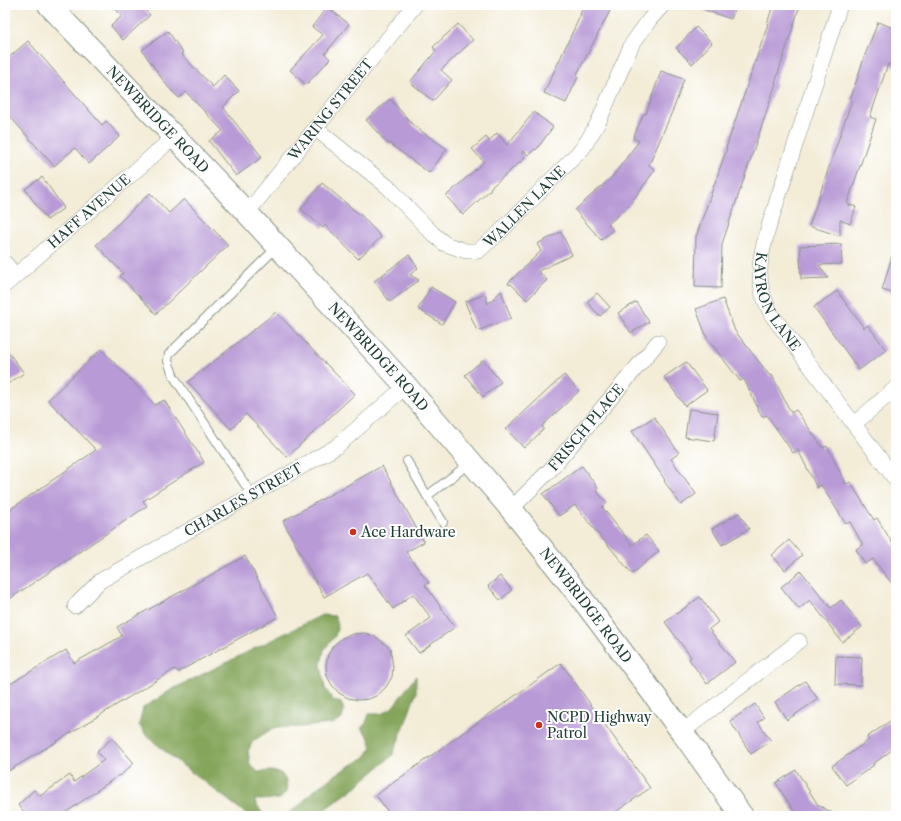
<svg xmlns="http://www.w3.org/2000/svg" width="901" height="821" viewBox="0 0 901 821" font-family="'Libre Caslon Text',serif">
<style>
.forest{fill:#84a55a;stroke:#527147}
.building{fill:#b89ad6}
.lines{fill:none;stroke-linecap:round;stroke-linejoin:round}
.lane-casing{stroke:#899486;stroke-width:10}
.street-casing{stroke:#899486;stroke-width:16}
.primary-casing{stroke:#899486;stroke-width:24}
.lane{stroke:#fff;stroke-width:8}
.street{stroke:#fff;stroke-width:15}
.primary{stroke:#fff;stroke-width:22}
.poi-dot{fill:#c8321e;stroke:#fff;stroke-width:1.5}
.labels{text-anchor:middle;dominant-baseline:central;stroke-width:4;stroke-linejoin:round;paint-order:stroke}
.street-label{font-size:14px;fill:#1f3d34;stroke:#fff}
.poi-label{font-size:14px;fill:#1f3d34;stroke:#fff;text-anchor:start}
</style>
<rect width="100%" height="100%" fill="#fff"/>
<filter id="ink" filterUnits="userSpaceOnUse"><feTurbulence type="fractalNoise" baseFrequency=".025" numOctaves="2"/><feDisplacementMap in="SourceGraphic" scale="8" xChannelSelector="R" yChannelSelector="G"/><feConvolveMatrix kernelMatrix="1 2 1 2 8 2 1 2 1" color-interpolation-filters="sRGB"/></filter>
<filter id="wash" filterUnits="userSpaceOnUse"><feTurbulence type="fractalNoise" baseFrequency=".012" numOctaves="4" result="noise"/><feDisplacementMap in="SourceGraphic" scale="16" xChannelSelector="R" yChannelSelector="G"/><feGaussianBlur stdDeviation="0.9" result="paint"/><feColorMatrix in="noise" values="0 0 0 0 0 0 0 0 0 0 0 0 0 0 0 0 0 1.4 0 .05"/><feComposite in="paint" operator="in"/></filter>
<g filter="url(#wash)">
<rect width="100%" height="100%" fill="#f3ecd7"/>
<!-- forest -->
<path class="forest" d="M322,615L335,616L338,624L335,636L324,650L321,664L325,688L333,700L341,703L344,710L342,719L332,724L300,727L273,728L253,741L248,751L250,764L258,772L271,771L281,773L286,781L287,792L280,799L254,800L262,813L267,816H249L173,758L146,735L139,725L143,708L171,690Z
M416,676V693L405,724L392,756L353,789L315,816H283L286,815L300,805L313,791L335,775L365,757L372,747L368,736L361,728L366,723L369,714H381L392,708Z"/>
<g id="blocks">
<!-- building -->
<path class="building" d="M112,5H140L150,15L123,40L111,26L122,16Z
M584,5H613L576,76L578,77L566,103L544,93L581,14H580Z
M696,5H736L731,19L696,7Z
M773,5H800L775,83H776L722,244L721,288L695,287L696,237L727,148H726L768,24H767Z
M327,7L349,24L325,54L330,59L306,85L290,70L323,35L312,27Z
M878,22L896,29V67L888,64L870,117L876,119L847,204L856,207L850,224L840,220V236L809,226L852,100H850L865,55Z
M458,24L473,40L441,70L452,80L433,101L410,82L436,51L433,47Z
M696,27L712,43L692,64L676,48Z
M168,31L183,53L181,54L213,87L224,75L239,91L223,107L262,157L236,176L209,141L223,131L186,92L179,98L168,87L142,50Z
M28,41L102,125L106,121L120,136L89,164L75,148L54,166L5,111V61Z
M661,71L684,79L675,105L649,165L655,170L628,207L608,224L613,230L601,240L575,210L612,177L639,141L633,138L644,113L646,114Z
M390,99L414,126L447,149L429,173L389,143L388,144L366,120Z
M534,112L553,127L536,150L535,149L528,155L524,151L522,152L525,158L490,188L491,189L463,215L446,196L484,162L472,149L486,137L489,141L497,133L507,145Z
M42,177L64,208L47,220L25,189Z
M322,183L360,215V214L381,237L358,259L325,225L323,228L301,209Z
M150,193L169,213L184,199L228,245L156,314L120,276L123,273L96,245Z
M561,232L572,255L538,271L547,280L527,300L511,284L509,285L508,283L541,251L537,244Z
M841,244L842,264L819,265L828,278L801,279L800,246Z
M893,253L896,254V294L882,290Z
M409,255L418,268L410,275L419,280L390,302L374,281Z
M431,287L455,302L442,324L418,309Z
M501,291L511,318L477,331L465,302L485,294L488,304Z
M837,291L864,328L868,325L886,350L859,370L814,307Z
M597,293L610,307L600,316L587,302Z
M723,299L735,331L770,376L772,375L791,413L796,410L823,448L827,446L846,484L850,482L874,520L877,518L896,549V589L873,559L865,564L856,549L863,545L850,522L846,524L821,485L817,488L798,450L793,453L767,415L762,417L744,379L740,381L707,338L696,309Z
M636,302L649,322L631,333L618,313Z
M276,312L355,394L287,457L246,414L231,429L188,382Z
M5,348L24,373L5,386Z
M101,349L155,405L164,400L204,462L143,501L147,506L5,602V513L96,450L48,400Z
M483,360L501,382L483,397L465,375Z
M686,362L707,390L685,406L664,377Z
M564,375L579,391L542,426L544,429L524,448L506,429Z
M689,409L718,413L714,441L685,437Z
M654,417L679,453L671,459L696,494L681,505L664,481L665,480L632,431Z
M382,466L424,542L406,552L429,583L425,585L455,627L419,653L406,636L431,618L413,594L393,609L367,573L324,597L283,521Z
M582,466L598,488L596,490L607,503L602,507L632,545L646,535L659,551L632,574L604,540H603L575,505L559,516L543,494Z
M739,513L749,529L722,545L712,529Z
M789,540L802,555L785,570L772,555Z
M245,556L278,617L178,672L175,669L5,773V687L66,650L74,663L122,636L117,627Z
M801,571L831,608L841,600L862,627L842,642L810,600L799,609L781,587Z
M500,576L512,590L500,600L488,586Z
M700,597L718,622L709,629L735,662L707,684L689,659L691,657L665,622Z
M365,633L376,637L390,648L393,666L392,677L386,687L378,695L369,699L358,700L348,698L339,693L332,685L327,676L326,665L328,655L333,646L342,638L353,634Z
M836,656L862,657L861,685L835,684Z
M561,663L650,788L610,816H391L376,795Z
M805,681L818,699L787,720L775,702Z
M755,704L764,718L758,722L771,741L751,754L730,721Z
M896,717V747L873,764L874,765L846,785L832,766L869,740L867,737Z
M112,738L134,763L120,776L119,775L61,816H28L18,805L34,790L40,796L70,775L74,782L104,760L97,752Z
M796,770L818,805L838,816H797L776,783Z"/>
</g>
</g>
<g filter="url(#ink)">
<use href="#blocks" fill-opacity="0" stroke="#899486" stroke-width="1"/>
<g class="lines">
<!-- lane casing -->
<g class="lane-casing">
<path id="lane" d="M407,461L427,496L470,463
M252,495L174,377L168,361L169,354L277,247
M427,496L443,522"/>
</g>
<!-- street casing -->
<g class="street-casing">
<g id="street">
<path id="s1" d="M840,5L768,229C762,250 757,269 762,290C763,298 768,306 771,314L896,480"/>
<path id="s2" d="M315,128L388,187L433,234L445,244L466,251H478L499,233L583,148L598,123L632,44L650,19L663,5"/>
<path id="s3" d="M247,213L415,5"/>
<path d="M5,263L16,276"/>
<path id="s4" d="M5,285L174,137"/>
<path d="M854,424L896,388"/>
<path id="s5" d="M511,509L551,469L658,342"/>
<path id="s6" d="M75,606L100,581L336,447L406,386"/>
<path d="M682,732L799,641"/>
</g>
</g>
<!-- primary casing -->
<g class="primary-casing">
<g id="primary">
<path id="s7" d="M49,5L247,213L406,386L511,509L586,604L682,732L742,816"/>
</g>
</g>
<!-- lane -->
<use href="#lane" class="lane"/>
<!-- street -->
<use href="#street" class="street"/>
<!-- primary -->
<use href="#primary" class="primary"/>
</g>
</g>
<!-- markers -->
<g class="poi-dot">
<circle cx="353" cy="532" r="4"/>
<circle cx="539" cy="725" r="4"/>
</g>
<g class="labels">
<!-- street labels -->
<g class="street-label">
<text stroke="none"><textPath href="#s3" startOffset="133">WARING STREET</textPath></text>
<text stroke="none"><textPath href="#s7" startOffset="158">NEWBRIDGE ROAD</textPath></text>
<text stroke="none"><textPath href="#s2" startOffset="273">WALLEN LANE</textPath></text>
<text stroke="none"><textPath href="#s4" startOffset="112">HAFF AVENUE</textPath></text>
<text stroke="none"><textPath href="#s1" startOffset="313">KAYRON LANE</textPath></text>
<text stroke="none"><textPath href="#s7" startOffset="482">NEWBRIDGE ROAD</textPath></text>
<text stroke="none"><textPath href="#s5" startOffset="111">FRISCH PLACE</textPath></text>
<text stroke="none"><textPath href="#s6" startOffset="200">CHARLES STREET</textPath></text>
<text stroke="none"><textPath href="#s7" startOffset="806">NEWBRIDGE ROAD</textPath></text>
</g>
<!-- poi labels -->
<g class="poi-label">
<text x="361" y="532">Ace Hardware</text>
<text x="547" y="717">NCPD Highway<tspan x="547" dy="16">Patrol</tspan></text>
</g>
</g>
<!-- margin -->
<rect width="901" height="821" fill="none" stroke="#fff" stroke-width="20"/>
</svg>
